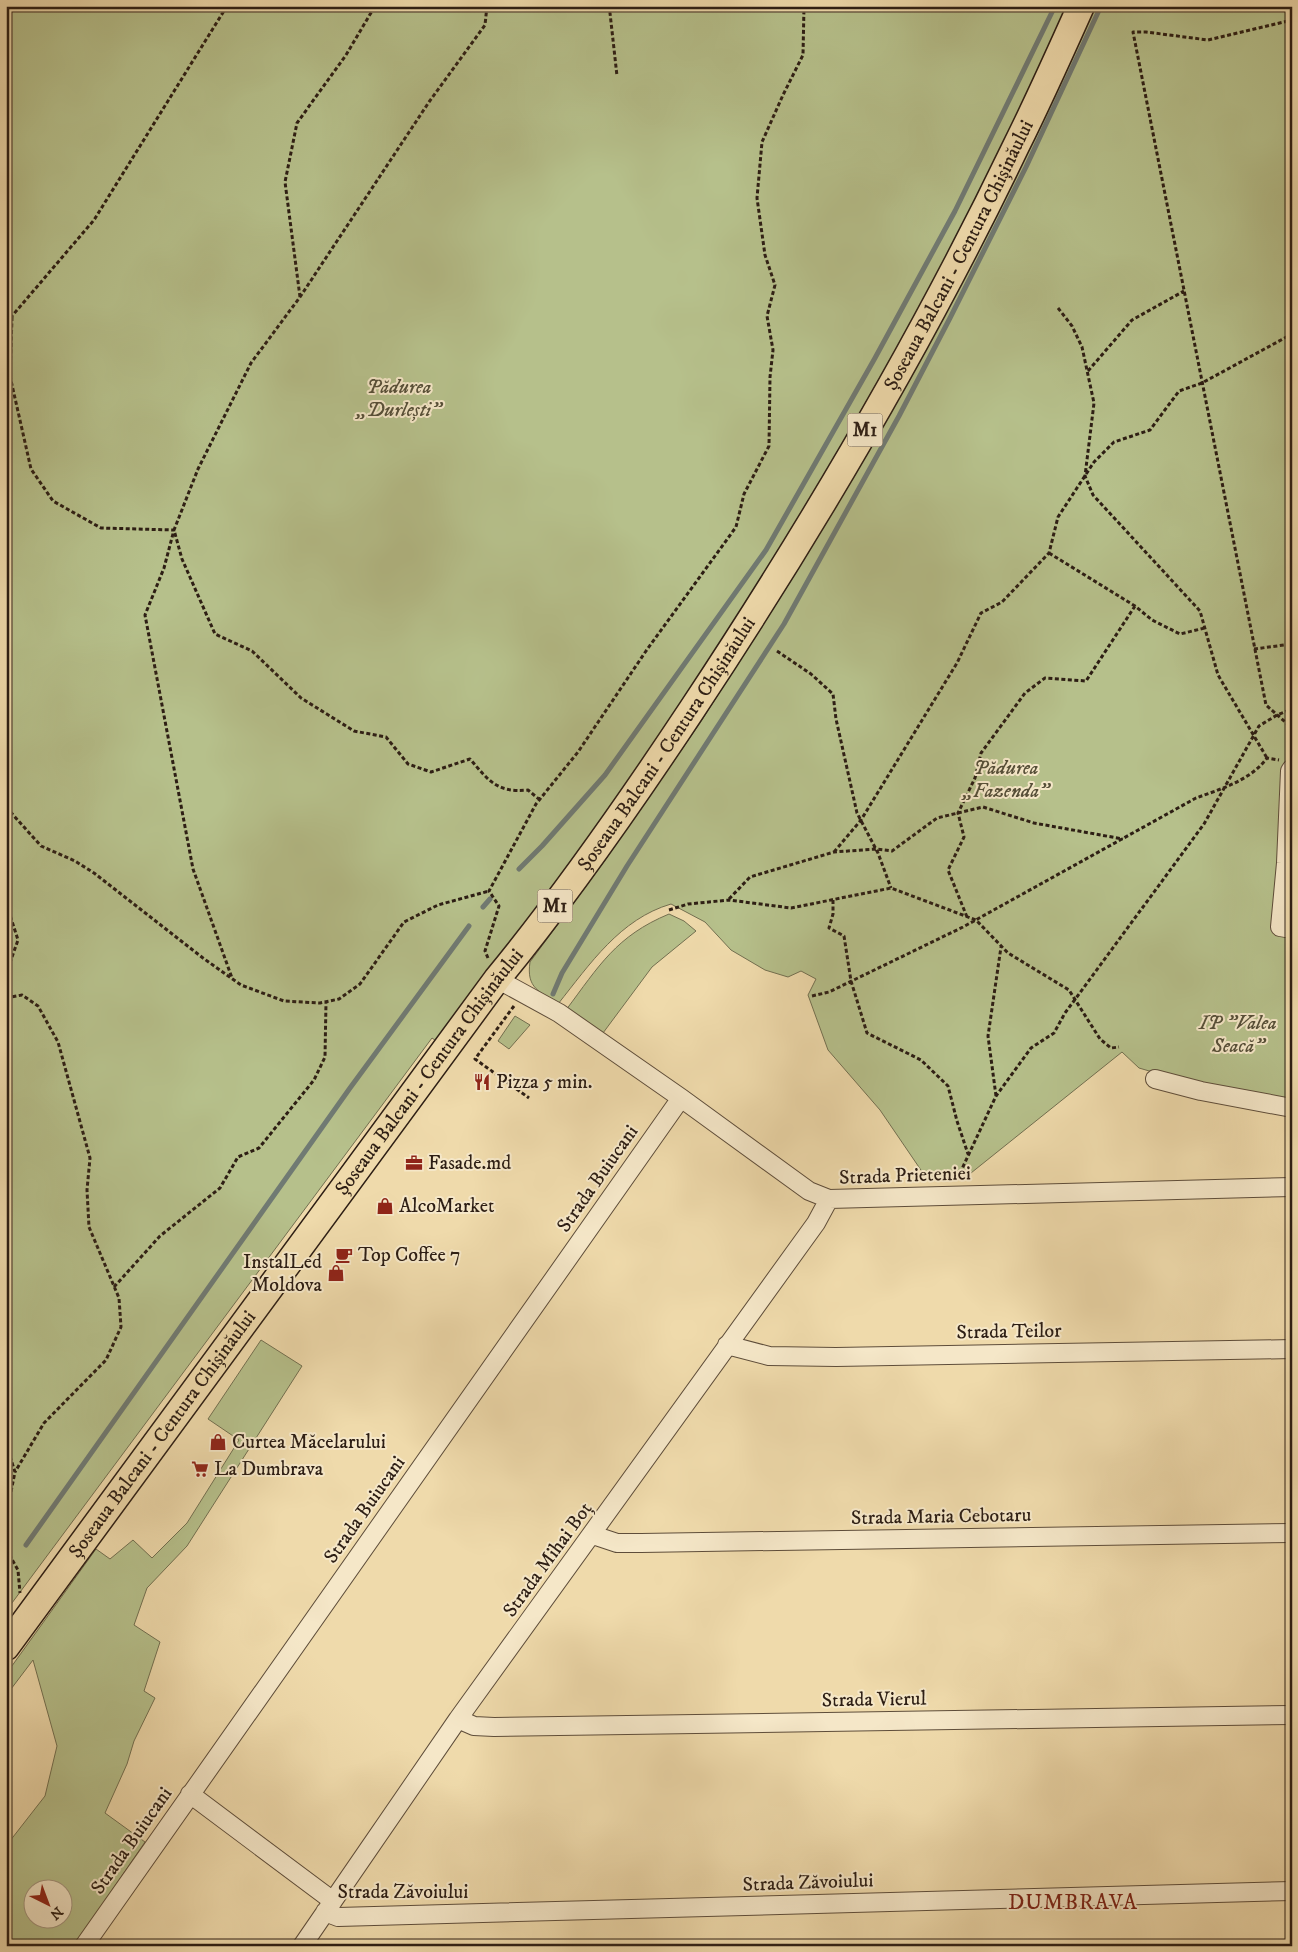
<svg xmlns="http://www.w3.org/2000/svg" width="1298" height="1952" viewBox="0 0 1298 1952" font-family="'IM FELL DW Pica',serif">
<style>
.green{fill:#b6c08b;stroke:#726f50;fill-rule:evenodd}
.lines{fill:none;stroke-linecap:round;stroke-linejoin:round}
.stream{stroke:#707a73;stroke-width:5}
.minor-casing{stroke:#5e4d3a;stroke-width:20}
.highway-casing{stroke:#2d1e14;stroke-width:29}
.path{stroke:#2d1e14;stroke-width:3;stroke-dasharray:4 2.5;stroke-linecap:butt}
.minor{stroke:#f5e7c8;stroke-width:18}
.highway{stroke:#efdaab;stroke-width:26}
.labels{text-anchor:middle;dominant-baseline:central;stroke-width:4;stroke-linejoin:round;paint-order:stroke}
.shield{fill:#f5e7c8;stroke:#695a4a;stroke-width:1}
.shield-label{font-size:19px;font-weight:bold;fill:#2d1e14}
.street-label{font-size:20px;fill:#2d1e14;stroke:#f5e7c8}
.park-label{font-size:20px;font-style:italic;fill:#564f38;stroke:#f5e7c8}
.poi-label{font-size:20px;fill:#2d1e14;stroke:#f5e7c8;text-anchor:start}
.quarter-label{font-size:22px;letter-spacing:1px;fill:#7a1f14;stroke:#f5e7c8}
</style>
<rect width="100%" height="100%" fill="#efdaab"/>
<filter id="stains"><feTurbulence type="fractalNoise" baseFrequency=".004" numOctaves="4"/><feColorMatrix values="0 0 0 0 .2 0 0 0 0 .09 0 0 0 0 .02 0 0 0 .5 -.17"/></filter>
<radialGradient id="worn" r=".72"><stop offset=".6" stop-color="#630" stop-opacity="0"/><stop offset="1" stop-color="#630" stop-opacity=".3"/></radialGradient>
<!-- green -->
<path class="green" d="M6,6H1069L998,159L923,302L823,477L750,599L647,757L439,1043L432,1038L6,1611Z
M1095,6H1292V1101L1180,1080L1139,1068L1122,1052L966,1177L925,1176L880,1110L828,1050L808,995L816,979L801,971L788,977L765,970L731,950L705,922L671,904C620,919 590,964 558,1004C540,991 526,989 530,962L603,863L700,723L790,582L902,393L1014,180Z
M669,914L684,921L696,931L652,967L603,1033L566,1010C599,966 616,936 669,914Z
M515,1016L530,1025L509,1049L498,1041Z
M261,1340L302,1366L187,1546L147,1588L134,1625L160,1642L144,1691L155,1698L134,1741L127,1764L105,1813L145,1842L74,1946H6V1846L45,1796L57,1746L33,1660L8,1693L9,1670L96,1549L110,1559L133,1540L152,1558L187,1523L239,1440L208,1419ZM32,1890H62V1920H32Z"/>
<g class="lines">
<!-- stream -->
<path class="stream" d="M519,869L542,846L605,775L766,550L875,358L955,211L1055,6
M483,907L490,899
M553,994L562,973L627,866L784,624L899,416L950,318L1026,167L1101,6
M26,1545L350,1088L469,926"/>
<!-- minor casing -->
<g class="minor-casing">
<path id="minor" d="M1292,768L1290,771L1286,863L1280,927L1292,929
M497,979L559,1013L681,1098L809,1191L829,1199L1292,1187
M1155,1079L1201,1091L1292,1108
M727,1345L769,1356L836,1357L1292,1349
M593,1535L617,1543H641L1292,1533
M458,1719L474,1726L494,1727L1292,1715
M190,1794L333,1901
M325,1912L338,1917L1292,1891
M84,1946L681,1098
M302,1946L458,1719L816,1223L829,1199"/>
</g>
<!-- highway casing -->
<g class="highway-casing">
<g id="highway">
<path id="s1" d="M6,1647L497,979C567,894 630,803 691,711C811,530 922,342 1016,146C1039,100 1060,53 1081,6"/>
</g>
</g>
<!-- path -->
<path class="path" d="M487,6L485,25L429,102L300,297L251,363L198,469L174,530L182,559L215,634L252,651L301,698L354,731L386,737L408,764L431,772L470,759C489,781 497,793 528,790L540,800
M607,6L610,13L617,76
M1292,16L1288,21L1208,40L1146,32H1133L1266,705L1292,728
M300,297L285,182L297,123L346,55L375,6
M1058,308L1072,326L1082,347L1094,403L1085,476L1093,495L1200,611L1218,675L1267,758
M12,317L10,376L31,469L53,501L101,528L174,530L164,568L145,615L193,869L232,978
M6,323L94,220L227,6
M1088,371L1132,320L1184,291
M1049,553L1135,606L1152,620L1180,634L1205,628
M1254,649L1292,644
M777,651L811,674L833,694L836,719L857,813L878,853L891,888
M6,807L41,846L75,861L94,873L203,958L241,985L284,1001L320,1003L339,999L360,984L404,922L438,905L489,891
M834,852L861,820L957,663L981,613L1002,602L1049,553L1058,517L1094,462L1114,442L1150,430L1179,391L1202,383L1292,334
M6,884L10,915L18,940L6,974
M729,899L750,877L834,852L876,849L892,851L937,818L983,807L1034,823L1123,839
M833,900V914L829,928L844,936L851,981L867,1033L921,1060L948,1086L957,1121L968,1154
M669,910L688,904L729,900L791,908L891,888L976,920L1008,953L1069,990L1100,1039L1111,1048L1119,1047
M967,917L948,870L964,837L958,813L975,778L981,753L1025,693L1045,678L1086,681L1135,606
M488,958L485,951L499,906L489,891L536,804L578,752L646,651L736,527L744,494L769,446L770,377L773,350L767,316L775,285L765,255L757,198L762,142L783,95L803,55L804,6
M812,996L829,992L963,927L1196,798C1221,789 1251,780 1267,758L1279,760
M6,998L22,995L38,1006L58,1042L90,1158L87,1190L89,1227L119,1298L121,1327L106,1360L44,1423L15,1472
M514,1006L475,1059L529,1098
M996,1096L988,1036L1001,947
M961,1180V1171L996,1096L1031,1048L1054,1033L1065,1013L1204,824L1259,726L1277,715L1292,709
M114,1287L160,1236L220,1188L238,1157L259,1148L314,1080L325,1057L326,1002
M6,1444L15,1472L6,1516
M6,1549L18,1570L20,1593"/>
<!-- minor -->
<use href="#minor" class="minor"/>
<!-- highway -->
<use href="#highway" class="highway"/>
</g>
<!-- icons -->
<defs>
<g id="restaurant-bare" transform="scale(1.35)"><path d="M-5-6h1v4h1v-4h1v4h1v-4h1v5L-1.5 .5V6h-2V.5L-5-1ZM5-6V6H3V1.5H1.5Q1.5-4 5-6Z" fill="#8f2418" stroke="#f5e7c8" stroke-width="2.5" paint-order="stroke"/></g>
<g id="office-bare" transform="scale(1.35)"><path d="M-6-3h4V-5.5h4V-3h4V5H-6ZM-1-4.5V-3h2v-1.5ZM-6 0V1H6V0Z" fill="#8f2418" stroke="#f5e7c8" stroke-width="2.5" paint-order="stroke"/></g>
<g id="shop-bare" transform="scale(1.35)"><path d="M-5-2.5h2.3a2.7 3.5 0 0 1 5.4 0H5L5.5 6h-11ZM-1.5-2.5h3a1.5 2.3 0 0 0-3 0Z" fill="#8f2418" stroke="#f5e7c8" stroke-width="2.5" paint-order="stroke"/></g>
<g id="cafe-bare" transform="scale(1.35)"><path d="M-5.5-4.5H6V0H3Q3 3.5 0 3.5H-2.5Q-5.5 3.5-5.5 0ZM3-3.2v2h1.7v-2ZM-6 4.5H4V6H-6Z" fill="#8f2418" stroke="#f5e7c8" stroke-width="2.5" paint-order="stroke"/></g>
<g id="supermarket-bare" transform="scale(1.35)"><path d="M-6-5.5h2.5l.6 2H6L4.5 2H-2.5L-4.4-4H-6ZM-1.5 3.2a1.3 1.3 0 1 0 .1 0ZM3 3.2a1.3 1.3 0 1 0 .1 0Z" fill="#8f2418" stroke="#f5e7c8" stroke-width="2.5" paint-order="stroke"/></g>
</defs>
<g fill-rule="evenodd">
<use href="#restaurant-bare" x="482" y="1082"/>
<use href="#office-bare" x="414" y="1163"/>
<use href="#shop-bare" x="385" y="1206"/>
<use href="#cafe-bare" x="344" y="1255"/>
<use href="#shop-bare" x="336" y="1273"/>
<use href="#shop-bare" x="218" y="1442"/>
<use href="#supermarket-bare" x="200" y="1469"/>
</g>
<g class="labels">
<!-- shield labels -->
<g class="shield">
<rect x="847.5" y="413.5" width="35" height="33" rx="4"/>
<rect x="537.5" y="889.5" width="35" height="33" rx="4"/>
</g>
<g class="shield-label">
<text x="865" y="430">M1</text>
<text x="555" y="906">M1</text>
</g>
<!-- street labels -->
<g class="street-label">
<text stroke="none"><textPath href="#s1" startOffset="1689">Șoseaua Balcani - Centura Chișinăului</textPath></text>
<text stroke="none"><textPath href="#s1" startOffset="1119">Șoseaua Balcani - Centura Chișinăului</textPath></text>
<text stroke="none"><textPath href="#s1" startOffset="714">Șoseaua Balcani - Centura Chișinăului</textPath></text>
<text transform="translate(905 1176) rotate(-2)">Strada Prieteniei</text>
<text transform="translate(598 1179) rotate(-55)">Strada Buiucani</text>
<text transform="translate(1009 1332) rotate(-1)">Strada Teilor</text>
<text stroke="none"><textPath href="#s1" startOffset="264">Șoseaua Balcani - Centura Chișinăului</textPath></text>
<text transform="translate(365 1510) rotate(-55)">Strada Buiucani</text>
<text transform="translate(941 1517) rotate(-1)">Strada Maria Cebotaru</text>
<text transform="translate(548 1560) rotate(-54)">Strada Mihai Boț</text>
<text transform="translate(874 1700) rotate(-1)">Strada Vierul</text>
<text transform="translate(132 1841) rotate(-55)">Strada Buiucani</text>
<text transform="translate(808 1883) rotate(-2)">Strada Zăvoiului</text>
<text x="403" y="1892">Strada Zăvoiului</text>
</g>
<!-- park labels -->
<g class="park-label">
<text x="399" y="387">Pădurea<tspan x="399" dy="23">„Durlești”</tspan></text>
<text x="1006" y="768">Pădurea<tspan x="1006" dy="23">„Fazenda”</tspan></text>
<text x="1238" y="1023">IP "Valea<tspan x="1238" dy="23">Seacă"</tspan></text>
</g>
<!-- poi labels -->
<g class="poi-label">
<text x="496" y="1082">Pizza 5 min.</text>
<text x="428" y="1163">Fasade.md</text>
<text x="399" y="1206">AlcoMarket</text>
<text x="358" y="1255">Top Coffee 7</text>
<text x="322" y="1262" text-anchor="end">InstalLed<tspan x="322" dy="23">Moldova</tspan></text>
<text x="232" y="1442">Curtea Măcelarului</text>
<text x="214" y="1469">La Dumbrava</text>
</g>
<!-- quarter labels -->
<g class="quarter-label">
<text x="1073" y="1902">DUMBRAVA</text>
</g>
</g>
<!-- margin -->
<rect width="1298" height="1952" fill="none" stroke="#efdaab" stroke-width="25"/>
<rect x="8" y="8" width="1283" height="1937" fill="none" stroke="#2d1e14" stroke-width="2.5"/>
<rect x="12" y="12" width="1273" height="1927" fill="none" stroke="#2d1e14"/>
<!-- north arrow -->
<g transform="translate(48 1904) rotate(138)"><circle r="24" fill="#f5e7c8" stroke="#a59780"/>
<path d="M0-4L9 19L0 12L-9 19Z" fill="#8f2418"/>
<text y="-8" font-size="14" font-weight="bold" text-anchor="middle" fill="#2d1e14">N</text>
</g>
<rect width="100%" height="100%" filter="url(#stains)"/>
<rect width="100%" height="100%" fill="url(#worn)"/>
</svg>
